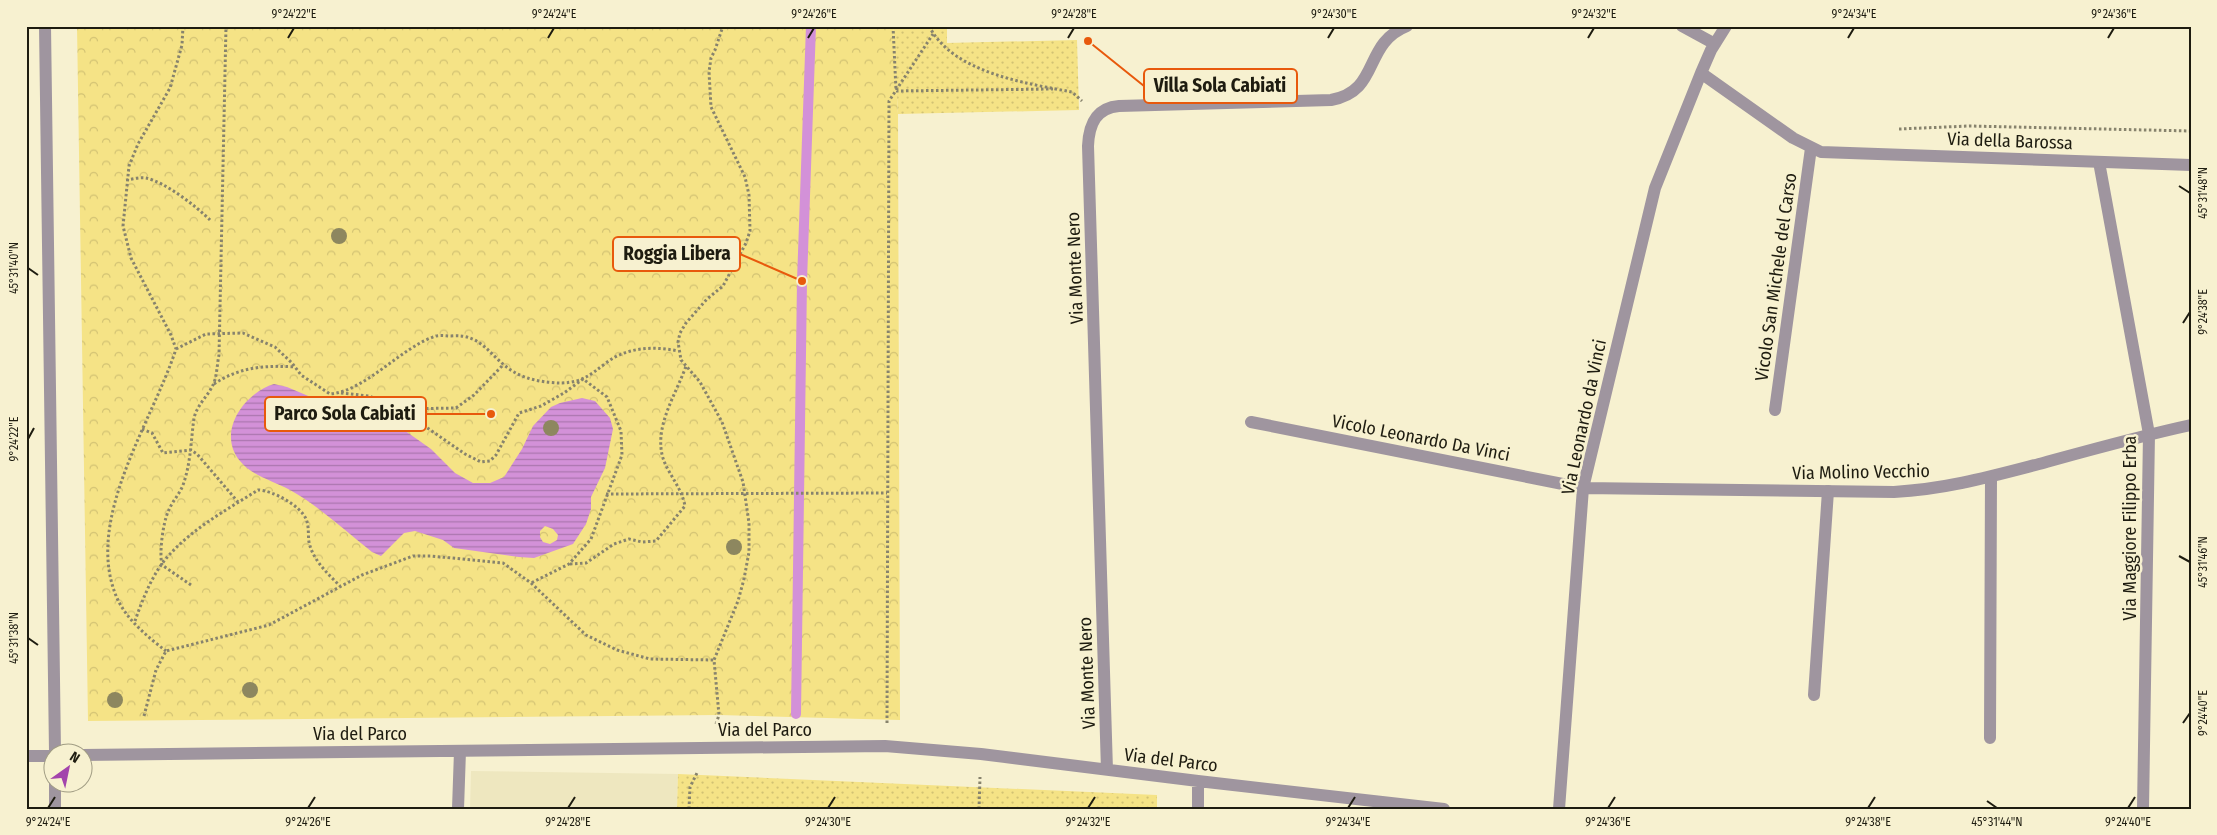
<svg xmlns="http://www.w3.org/2000/svg" width="2217" height="835" viewBox="0 0 2217 835" font-family="'Fira Sans Condensed',sans-serif">
<style>
.built{fill:#eee7bf}
.grass{fill:url(#grass-dots)}
.forest{fill:url(#forest-crowns)}
.water{fill:url(#water-rules);fill-rule:evenodd}
.lines{fill:none;stroke-linecap:round;stroke-linejoin:round}
.stream{stroke:#d391d8;stroke-width:10}
.path{stroke:#87836d;stroke-width:3;stroke-dasharray:2.5 2.5;stroke-linecap:butt}
.lane{stroke:#9f959f;stroke-width:12}
.street{stroke:#9f959f;stroke-width:12}
.tree{fill:#8d875f}
.ticks{fill:none;stroke:#1e1c10;stroke-width:2}
.labels{text-anchor:middle;dominant-baseline:central;stroke-width:5;stroke-linejoin:round;paint-order:stroke}
.street-label{font-size:18px;fill:#1e1c10;stroke:#f7f1d0}
.leader{fill:none;stroke:#e8590c;stroke-width:2}
.callout-dot{fill:#e8590c;stroke:#f7f1d0;stroke-width:2}
.callout{fill:#f7f1d0;stroke:#e8590c;stroke-width:2}
.callout-label{font-size:19px;text-anchor:middle;font-weight:bold;fill:#1e1c10}
.neatline{fill:none;stroke:#1e1c10;stroke-width:2}
.ticks-label{font-size:12px;text-anchor:middle;fill:#1e1c10}
</style>
<defs>
<pattern id="grass-dots" width="8" height="8" patternUnits="userSpaceOnUse" patternTransform="scale(1.25)"><rect width="8" height="8" fill="#f5e386"/><path d="M2 2h.1M6 6h.1" fill="none" stroke="#d2c273" stroke-width="1.8" stroke-linecap="round"/></pattern>
<pattern id="forest-crowns" width="20" height="18" patternUnits="userSpaceOnUse" patternTransform="scale(1.25)"><rect width="20" height="18" fill="#f5e386"/><path d="M2 6a3 3 0 1 1 6 0M12 15a3 3 0 1 1 6 0" fill="none" stroke="#d2c273"/></pattern>
<pattern id="water-rules" width="6" height="5" patternUnits="userSpaceOnUse" patternTransform="scale(1.25)"><rect width="6" height="5" fill="#d391d8"/><path d="M0 2.5h6" fill="none" stroke="#ab76ae"/></pattern>
</defs>
<rect width="100%" height="100%" fill="#f7f1d0"/>
<!-- built -->
<path class="built" d="M471,771L678,774L677,809H470Z"/>
<!-- grass -->
<path class="grass" d="M893,26H947V43L1077,40L1079,110L898,114Z
M678,774L1157,795V809H677Z"/>
<!-- forest -->
<path class="forest" d="M77,26H893L898,114L900,720L719,715L88,721Z"/>
<!-- water -->
<path class="water" d="M274,384L287,387L339,409L378,417L394,423L431,449L455,473L473,483H490L504,477L522,449L533,426L551,407L560,403L582,398L595,401L610,418L613,429L605,468L591,497V509L586,524L573,544L534,558L519,557L454,548L443,540L415,531L404,533L381,556L372,552C345,531 319,506 290,490C274,481 252,476 240,461C216,432 244,393 274,384ZM545,526L553,529L558,535L557,540L550,544L543,542L540,537V531Z"/>
<g class="lines">
<!-- stream -->
<path class="stream" d="M796,714L802,281L811,26"/>
<!-- path -->
<path class="path" d="M893,26L896,90
M929,26C953,73 1025,83 1072,92L1082,101
M896,91L1053,89
M1899,129L1969,126L2191,131
M126,180C133,179 140,177 146,178C165,182 196,206 210,220
M176,349L206,334L243,333L275,347L292,363L301,375L330,394C366,391 401,347 436,336C441,335 446,336 451,336C483,333 490,358 514,372C527,380 547,383 562,383C583,382 590,375 606,363C626,347 654,346 678,351
M214,384C239,367 266,365 295,367
M341,393L369,396L400,409L465,454L481,462L490,461L496,455L519,413L541,406L564,393L583,379L607,397L621,431L622,455L591,539L569,564L531,583
M401,409L456,408L474,395L503,365
M142,429L152,433L163,453L191,450L197,454L238,502
M606,494L887,493
M570,564L586,563L614,544L629,539L642,542L656,541L685,506C682,489 670,476 664,461C652,429 676,395 686,366
M191,585L162,565C159,553 163,523 168,512C172,501 181,493 184,482C191,461 191,439 194,418C197,405 208,396 213,385C217,377 217,364 219,355L226,26
M135,621C143,598 154,570 171,553C195,527 228,509 258,490C272,490 301,506 306,519C310,528 307,538 310,546C315,562 329,575 340,586
M166,651C149,638 126,619 117,598C83,520 152,423 176,349L171,335L131,258L123,226L129,166L138,144L170,88L182,45L183,26
M144,716L156,670L166,651L269,625L362,575L413,556H431L503,563L531,583L586,635L617,650L650,659L714,660
M887,723L889,101L933,34
M716,724L719,715L714,660L738,601L744,579L749,552V523L743,482L722,422L700,382L681,360L678,342L680,333L686,323L707,299L723,286L746,243L750,231L749,195L745,177L711,107L709,72L711,58L715,50L723,26
M689,809L690,787L698,771
M979,809L980,777"/>
<!-- lane -->
<path class="lane" d="M2099,162L2149,434
M1814,695L1828,491"/>
<!-- street -->
<path class="street" d="M45,26L55,752
M1682,26L1715,44
M1701,73L1793,138L1821,152L2191,165
M1775,410L1811,148
M1251,422L1583,488L1894,492C1946,489 1989,477 2039,464C2090,450 2140,436 2191,425
M1990,738L1991,477
M82,755L885,746L981,754L1198,781L1444,809
M26,756H52
M1107,770L1088,146C1089,124 1096,108 1119,106L1331,100C1381,91 1362,44 1407,26
M1198,781V809
M55,782V809
M458,809L460,751
M1559,809L1583,488L1655,188L1701,73L1711,50L1726,26
M2143,809L2149,434"/>
</g>
<!-- trees -->
<g class="tree">
<circle cx="339" cy="236" r="8"/>
<circle cx="551" cy="428" r="8"/>
<circle cx="734" cy="547" r="8"/>
<circle cx="250" cy="690" r="8"/>
<circle cx="115" cy="700" r="8"/>
</g>
<!-- ticks -->
<path class="ticks" d="M288,38L294,28M548,38L554,28M808,38L814,28M1068,38L1074,28M1328,38L1334,28M1588,38L1594,28M1848,38L1854,28M2108,38L2114,28M2179,186L2190,193M28,268L38,275M2183,323L2190,312M28,439L34,428M2179,556L2190,562M28,638L38,645M2183,723L2190,713M1987,801L1997,808M48,808L55,797M308,808L315,797M568,808L575,797M828,808L835,797M1088,808L1095,797M1348,808L1355,797M1608,808L1615,797M1868,808L1875,797M2128,808L2135,797"/>
<g class="labels">
<!-- street labels -->
<g class="street-label">
<text transform="translate(2010 141) rotate(2)">Via della Barossa</text>
<text transform="translate(1075 268) rotate(-92)">Via Monte Nero</text>
<text transform="translate(1776 277) rotate(-82)">Vicolo San Michele del Carso</text>
<text transform="translate(1584 417) rotate(-78)">Via Leonardo da Vinci</text>
<text transform="translate(1421 438) rotate(11)">Vicolo Leonardo Da Vinci</text>
<text transform="translate(1861 472) rotate(-1)">Via Molino Vecchio</text>
<text transform="translate(2130 528) rotate(-90)">Via Maggiore Filippo Erba</text>
<text transform="translate(1087 673) rotate(-92)">Via Monte Nero</text>
<text x="765" y="730">Via del Parco</text>
<text x="360" y="734">Via del Parco</text>
<text transform="translate(1171 760) rotate(7)">Via del Parco</text>
</g>
</g>
<!-- callouts -->
<path class="leader" d="M1088 41L1144 86M802 281L740 254M491 414L426 414"/>
<g class="callout-dot">
<circle cx="1088" cy="41" r="5"/>
<circle cx="802" cy="281" r="5"/>
<circle cx="491" cy="414" r="5"/>
</g>
<g class="callout">
<rect x="1144" y="69" width="153" height="34" rx="5"/>
<rect x="613" y="237" width="127" height="34" rx="5"/>
<rect x="265" y="397" width="161" height="34" rx="5"/>
</g>
<g class="callout-label">
<text x="1220" y="92">Villa Sola Cabiati</text>
<text x="677" y="260">Roggia Libera</text>
<text x="345" y="420">Parco Sola Cabiati</text>
</g>
<!-- border -->
<rect width="2217" height="835" fill="none" stroke="#f7f1d0" stroke-width="55"/>
<!-- north arrow -->
<g transform="translate(68 768) rotate(33)"><circle r="24" fill="#f7f1d0" stroke="#a09c83"/>
<path d="M0-4L9 19L0 12L-9 19Z" fill="#a344ac"/>
<text y="-8" font-size="14" font-weight="bold" text-anchor="middle" fill="#1e1c10">N</text>
</g>
<rect x="28" y="28" width="2162" height="780" class="neatline"/>
<g class="ticks-label">
<text x="294" y="18">9°24'22"E</text>
<text x="554" y="18">9°24'24"E</text>
<text x="814" y="18">9°24'26"E</text>
<text x="1074" y="18">9°24'28"E</text>
<text x="1334" y="18">9°24'30"E</text>
<text x="1594" y="18">9°24'32"E</text>
<text x="1854" y="18">9°24'34"E</text>
<text x="2114" y="18">9°24'36"E</text>
<text transform="translate(2203 193) rotate(-90)" y="4">45°31'48"N</text>
<text transform="translate(14 268) rotate(-90)" y="4">45°31'40"N</text>
<text transform="translate(2203 312) rotate(-90)" y="4">9°24'38"E</text>
<text transform="translate(14 439) rotate(-90)" y="4">9°24'22"E</text>
<text transform="translate(2203 562) rotate(-90)" y="4">45°31'46"N</text>
<text transform="translate(14 638) rotate(-90)" y="4">45°31'38"N</text>
<text transform="translate(2203 713) rotate(-90)" y="4">9°24'40"E</text>
<text x="48" y="826">9°24'24"E</text>
<text x="308" y="826">9°24'26"E</text>
<text x="568" y="826">9°24'28"E</text>
<text x="828" y="826">9°24'30"E</text>
<text x="1088" y="826">9°24'32"E</text>
<text x="1348" y="826">9°24'34"E</text>
<text x="1608" y="826">9°24'36"E</text>
<text x="1868" y="826">9°24'38"E</text>
<text x="1997" y="826">45°31'44"N</text>
<text x="2128" y="826">9°24'40"E</text>
</g>
</svg>
